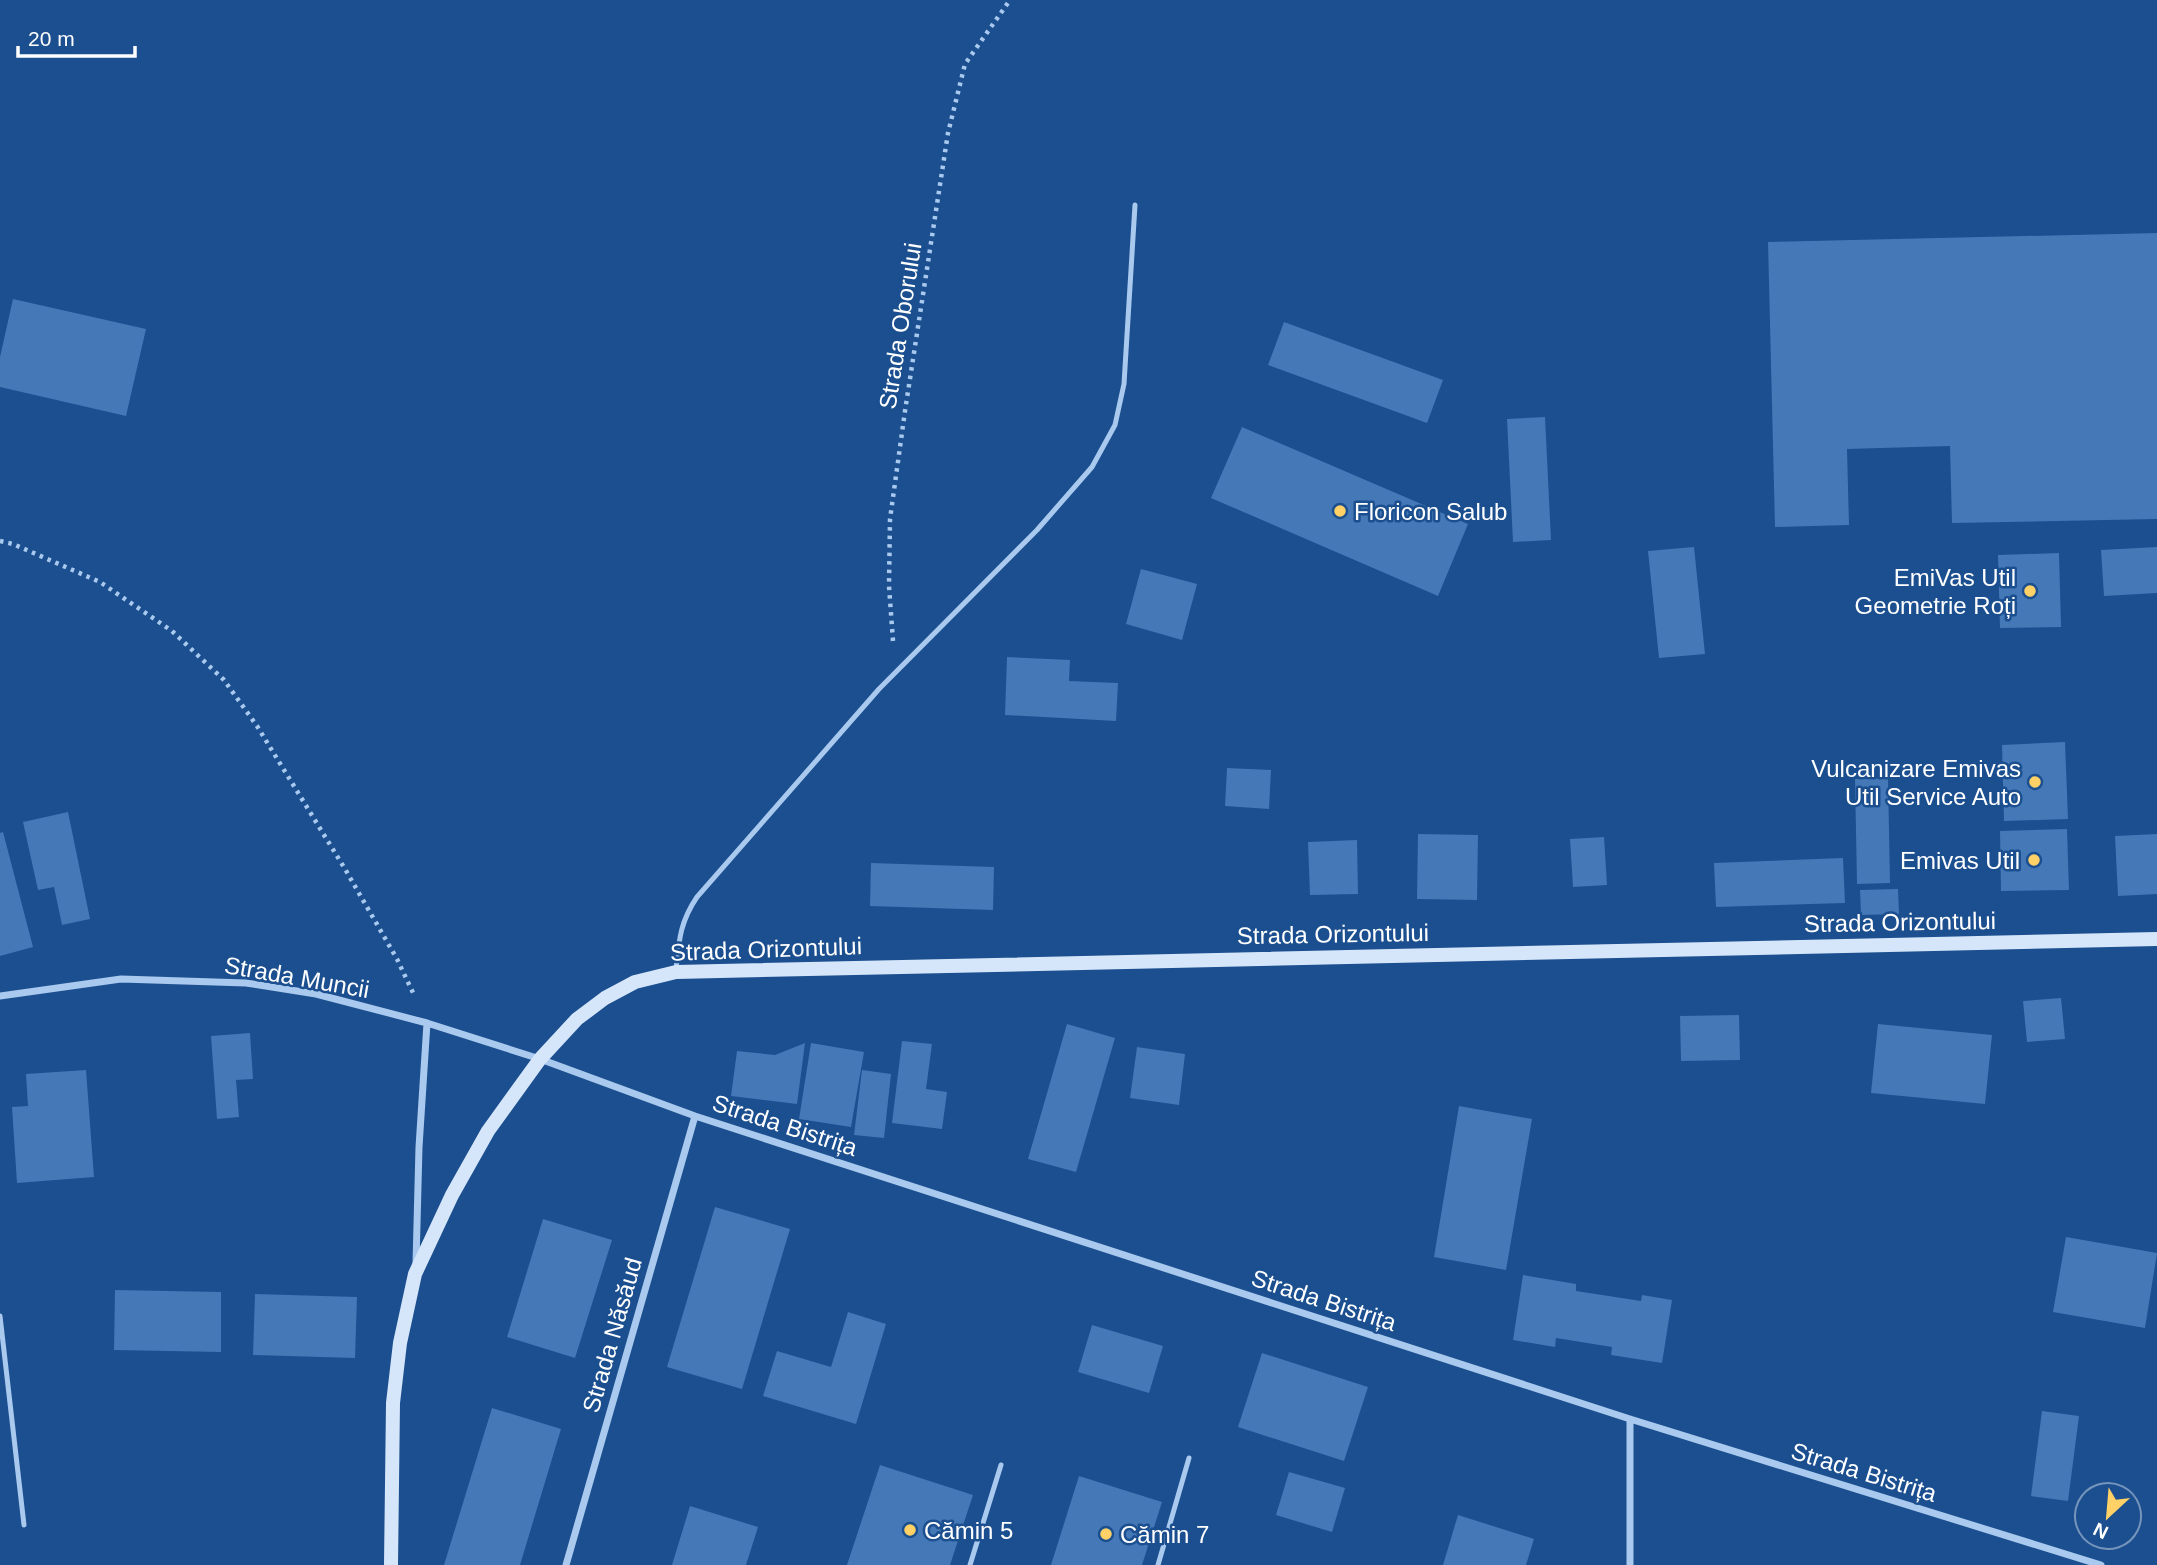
<svg xmlns="http://www.w3.org/2000/svg" width="2157" height="1565" viewBox="0 0 2157 1565" font-family="Helvetica,sans-serif">
<style>
.building{fill:#4478b7}
.lines{fill:none;stroke-linecap:round;stroke-linejoin:round}
.path{stroke:#a9c9ee;stroke-width:4.5;stroke-dasharray:3.5 5;stroke-linecap:butt}
.service{stroke:#a9c9ee;stroke-width:5}
.minor{stroke:#a9c9ee;stroke-width:7}
.secondary{stroke:#d6e6fa;stroke-width:14}
.poi-dot{fill:#ffd166;stroke:#1b4f8f;stroke-width:2.5}
.labels{text-anchor:middle;dominant-baseline:central;stroke-width:5;stroke-linejoin:round;paint-order:stroke}
.street-label{font-size:24px;fill:#fff;stroke:#1b4f8f}
.poi-label{font-size:24px;fill:#fff;stroke:#1b4f8f;text-anchor:start}
</style>
<rect width="100%" height="100%" fill="#1b4f8f"/>
<!-- building -->
<path class="building" d="M2157,233V519L1952,523L1950,446L1847,449L1849,525L1775,527L1768,242Z
M13,299L146,329L126,416L0,387V357Z
M1284,322L1443,380L1427,423L1268,365Z
M1545,417L1551,540L1513,542L1507,419Z
M1242,427L1468,524L1438,596L1211,498Z
M1694,547L1705,654L1659,658L1648,551Z
M2157,547V593L2104,596L2101,550Z
M2059,553L2061,627L2000,628L1998,555Z
M1141,569L1197,584L1182,640L1126,624Z
M1007,657L1070,660L1069,681L1118,683L1116,721L1005,715Z
M2065,742L2068,819L2004,821L2002,745Z
M1227,768L1271,770L1269,809L1225,806Z
M1888,778L1890,883L1857,884L1855,779Z
M68,812L90,919L62,925L54,887L38,890L23,822Z
M2067,829L2069,890L2001,891L2000,831Z
M3,832L33,947L0,956V833Z
M1418,834L1478,835L1477,900L1417,899Z
M2157,834V894L2118,896L2115,836Z
M1604,837L1607,885L1573,887L1570,839Z
M1357,840L1358,894L1310,895L1308,842Z
M1843,858L1845,903L1716,907L1714,863Z
M871,863L994,867L993,910L870,906Z
M1898,889L1899,914L1861,915L1860,890Z
M2061,998L2065,1039L2027,1042L2023,1001Z
M1739,1015L1740,1060L1681,1061L1680,1016Z
M1067,1024L1115,1038L1076,1172L1028,1159Z
M1878,1024L1992,1035L1985,1104L1871,1093Z
M250,1033L253,1079L236,1080L239,1117L217,1119L211,1036Z
M902,1041L932,1044L926,1089L947,1092L942,1129L892,1123Z
M805,1043L797,1104L731,1096L737,1051L775,1055Z
M811,1043L864,1052L851,1127L799,1119Z
M1137,1047L1185,1054L1179,1105L1130,1098Z
M86,1070L94,1177L17,1183L12,1107L28,1106L26,1074Z
M862,1070L891,1074L884,1138L854,1135Z
M1459,1106L1532,1119L1506,1270L1434,1257Z
M715,1207L790,1229L742,1389L667,1367Z
M543,1219L612,1240L575,1358L507,1337Z
M2066,1237L2157,1253L2145,1328L2053,1312Z
M1523,1275L1576,1284V1291L1641,1301L1642,1295L1672,1300L1662,1363L1611,1355L1612,1347L1556,1338L1555,1347L1513,1340Z
M115,1290L221,1292V1352L114,1350Z
M255,1294L357,1297L355,1358L253,1355Z
M848,1312L886,1324L856,1424L763,1396L777,1351L831,1367Z
M1092,1325L1163,1346L1149,1393L1078,1372Z
M1262,1353L1368,1387L1344,1461L1238,1427Z
M492,1408L561,1429L520,1565H444Z
M2042,1411L2079,1416L2068,1501L2031,1496Z
M880,1465L973,1495L950,1565H847Z
M1289,1472L1345,1488L1332,1532L1276,1515Z
M1079,1476L1162,1502L1142,1565H1051Z
M690,1506L758,1527L746,1565H672Z
M1458,1515L1534,1539L1526,1565H1443Z"/>
<g class="lines">
<!-- path -->
<path class="path" d="M0,541L13,544L100,582L172,631L224,680L257,726L345,869L397,959L415,997
M893,641L889,586L890,519L905,411L948,133L965,64L1010,0"/>
<!-- service -->
<path class="service" d="M676,970C679,940 680,922 697,897L879,689L1037,530L1092,467L1115,425L1124,384L1135,205
M0,1316L24,1525
M970,1565L1001,1465
M1158,1565L1189,1458"/>
<!-- minor -->
<path class="minor" d="M0,996L121,979L246,983L316,994L427,1023L540,1059L695,1116L1630,1419L2101,1565
M416,1263L419,1147L427,1023
M1630,1419V1565
M566,1565L695,1116"/>
<!-- secondary -->
<path class="secondary" d="M391,1565L393,1403L400,1343L415,1274L452,1195L488,1131L540,1059L577,1019L605,998L635,982L676,972L2157,939"/>
</g>
<!-- markers -->
<g class="poi-dot">
<circle cx="1340" cy="511" r="7"/>
<circle cx="2030" cy="591" r="7"/>
<circle cx="2035" cy="782" r="7"/>
<circle cx="2034" cy="860" r="7"/>
<circle cx="910" cy="1530" r="7"/>
<circle cx="1106" cy="1534" r="7"/>
</g>
<g class="labels">
<!-- street labels -->
<g class="street-label">
<text transform="translate(900 326) rotate(-81)">Strada Oborului</text>
<text transform="translate(1900 922) rotate(-1)">Strada Orizontului</text>
<text transform="translate(1333 934) rotate(-1)">Strada Orizontului</text>
<text transform="translate(766 949) rotate(-2)">Strada Orizontului</text>
<text transform="translate(297 977) rotate(10)">Strada Muncii</text>
<text transform="translate(785 1125) rotate(18)">Strada Bistrița</text>
<text transform="translate(1324 1300) rotate(18)">Strada Bistrița</text>
<text transform="translate(612 1335) rotate(-74)">Strada Năsăud</text>
<text transform="translate(1864 1472) rotate(17)">Strada Bistrița</text>
</g>
<!-- poi labels -->
<g class="poi-label">
<text x="1354" y="511">Floricon Salub</text>
<text x="2016" y="577" text-anchor="end">EmiVas Util<tspan x="2016" dy="28">Geometrie Roți</tspan></text>
<text x="2021" y="768" text-anchor="end">Vulcanizare Emivas<tspan x="2021" dy="28">Util Service Auto</tspan></text>
<text x="2020" y="860" text-anchor="end">Emivas Util</text>
<text x="924" y="1530">Cămin 5</text>
<text x="1120" y="1534">Cămin 7</text>
</g>
</g>
<!-- north arrow -->
<g transform="translate(2108 1516) rotate(206)"><circle r="33" fill="#1b4f8f" stroke="#7695bc" stroke-width="2"/>
<path d="M0-5L12 26L0 18L-12 26Z" fill="#ffd166"/>
<text y="-10" font-size="19" font-weight="bold" text-anchor="middle" fill="#ffffff">N</text>
</g>
<!-- scale -->
<path d="M18 46v10h117v-10" fill="none" stroke="#ffffff" stroke-width="3.5"/>
<text x="28" y="46" font-size="21" fill="#ffffff" stroke="#1b4f8f" stroke-width="5" paint-order="stroke">20 m</text>
</svg>
